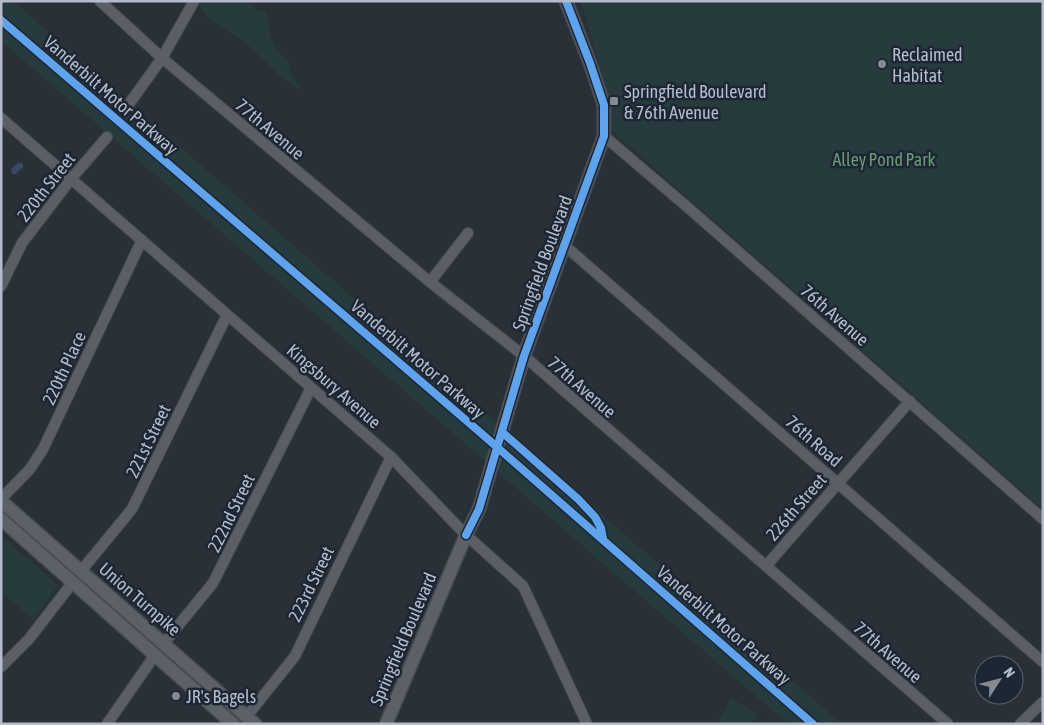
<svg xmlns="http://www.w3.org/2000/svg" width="1044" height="725" viewBox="0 0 1044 725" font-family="'Asap Condensed',sans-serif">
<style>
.green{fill:#273a3e}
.water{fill:#384963}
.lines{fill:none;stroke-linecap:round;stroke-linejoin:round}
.minor-casing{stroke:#484c53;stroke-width:12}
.major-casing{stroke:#484c55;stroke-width:15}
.minor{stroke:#5a5e66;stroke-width:10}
.major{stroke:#5c6168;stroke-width:12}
.cycleway-casing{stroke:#1d2633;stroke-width:11}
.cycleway{stroke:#60a3ed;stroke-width:8}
.poi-dot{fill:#848b96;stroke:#1d2633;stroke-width:2}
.labels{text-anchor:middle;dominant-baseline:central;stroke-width:5;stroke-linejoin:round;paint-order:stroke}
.poi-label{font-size:18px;fill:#b4bcc9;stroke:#1d2633;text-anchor:start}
.street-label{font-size:18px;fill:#b4bcc9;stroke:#1d2633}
.park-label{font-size:18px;fill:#6b9a76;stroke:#1d2633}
</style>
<rect width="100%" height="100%" fill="#2a3038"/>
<!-- green -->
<path class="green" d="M1,1H13L842,724H788L1,41Z
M196,1H250L256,10L266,12L271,37L276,48L289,64L292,74L303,92L281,77L243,40L209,19Z
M581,1H1043V509L611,130V104Z
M6,540L58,585L33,620L1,591V545Z
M731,698L757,714L752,724H716Z"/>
<!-- water -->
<path class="water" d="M19,162L23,164V168L18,171L16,174H12L11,169Z"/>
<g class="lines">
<!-- minor casing -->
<g class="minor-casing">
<path id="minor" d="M100,1L162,58L430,282L524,356L948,724
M129,104L162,58L193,3
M1,118L391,457L466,535L523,586L587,724
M604,136L692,211L1043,519
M564,245L1043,662
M430,282L468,233
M1,286L22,243L71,179L107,137
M1,499L30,469L43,449L142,240
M766,566L910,401
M81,571L132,509L227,315
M164,643L213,583L311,388
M1,667L29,639L73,582
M247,716L295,656L391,457
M107,724L155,655
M1020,724L1043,702"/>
</g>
<!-- major casing -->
<g class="major-casing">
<path id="major" d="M1,501L255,724
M1,519L233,724
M386,724L466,535L479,509L524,356L604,136V105L590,63L566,1"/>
</g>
<!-- minor -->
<use href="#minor" class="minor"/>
<!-- major -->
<use href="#major" class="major"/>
<!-- cycleway casing -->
<g class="cycleway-casing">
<path id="cycleway" d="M1,20L482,434L813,724
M502,432L578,499L595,517L601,528L603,539
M466,535L479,509L524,356L604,136V105L590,63L566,1"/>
</g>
<!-- cycleway -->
<use href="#cycleway" class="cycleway"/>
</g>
<!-- markers -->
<g class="poi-dot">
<circle cx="882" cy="64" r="5"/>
<rect x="609" y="96" width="10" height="10" rx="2.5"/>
<circle cx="176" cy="696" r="5"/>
</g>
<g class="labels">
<!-- poi labels -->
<g class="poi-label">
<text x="892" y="54">Reclaimed<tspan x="892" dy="21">Habitat</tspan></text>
<text x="624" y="91">Springfield Boulevard<tspan x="624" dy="21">&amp; 76th Avenue</tspan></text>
<text x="186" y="696">JR's Bagels</text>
</g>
<!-- street labels -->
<g class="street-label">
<text transform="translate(111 95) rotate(41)">Vanderbilt Motor Parkway</text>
<text transform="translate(270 129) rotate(40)">77th Avenue</text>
<text transform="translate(46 187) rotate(-52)">220th Street</text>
<text transform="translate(542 263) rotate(-70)">Springfield Boulevard</text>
<text transform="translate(835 315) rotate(41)">76th Avenue</text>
<text transform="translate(418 359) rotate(41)">Vanderbilt Motor Parkway</text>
<text transform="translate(64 368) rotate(-65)">220th Place</text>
<text transform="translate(334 386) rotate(41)">Kingsbury Avenue</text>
<text transform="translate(582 387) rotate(41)">77th Avenue</text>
<text transform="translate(148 441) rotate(-64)">221st Street</text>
<text transform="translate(814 441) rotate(41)">76th Road</text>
<text transform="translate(796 507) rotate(-49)">226th Street</text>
<text transform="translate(231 513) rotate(-64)">222nd Street</text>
<text transform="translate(311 584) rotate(-64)">223rd Street</text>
<text transform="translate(140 599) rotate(41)">Union Turnpike</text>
<text transform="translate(724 625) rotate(41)">Vanderbilt Motor Parkway</text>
<text transform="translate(403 639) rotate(-67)">Springfield Boulevard</text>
<text transform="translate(888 652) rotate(41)">77th Avenue</text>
</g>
<!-- park labels -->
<g class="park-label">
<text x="884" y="159">Alley Pond Park</text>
</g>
</g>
<!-- border -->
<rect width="1044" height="725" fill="none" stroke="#b4bcc9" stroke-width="5"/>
<!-- north arrow -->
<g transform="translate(999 680) rotate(54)"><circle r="24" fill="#1d2633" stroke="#59626f"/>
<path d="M0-4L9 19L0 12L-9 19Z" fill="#848b96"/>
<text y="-8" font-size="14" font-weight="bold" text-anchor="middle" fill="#b4bcc9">N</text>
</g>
</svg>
